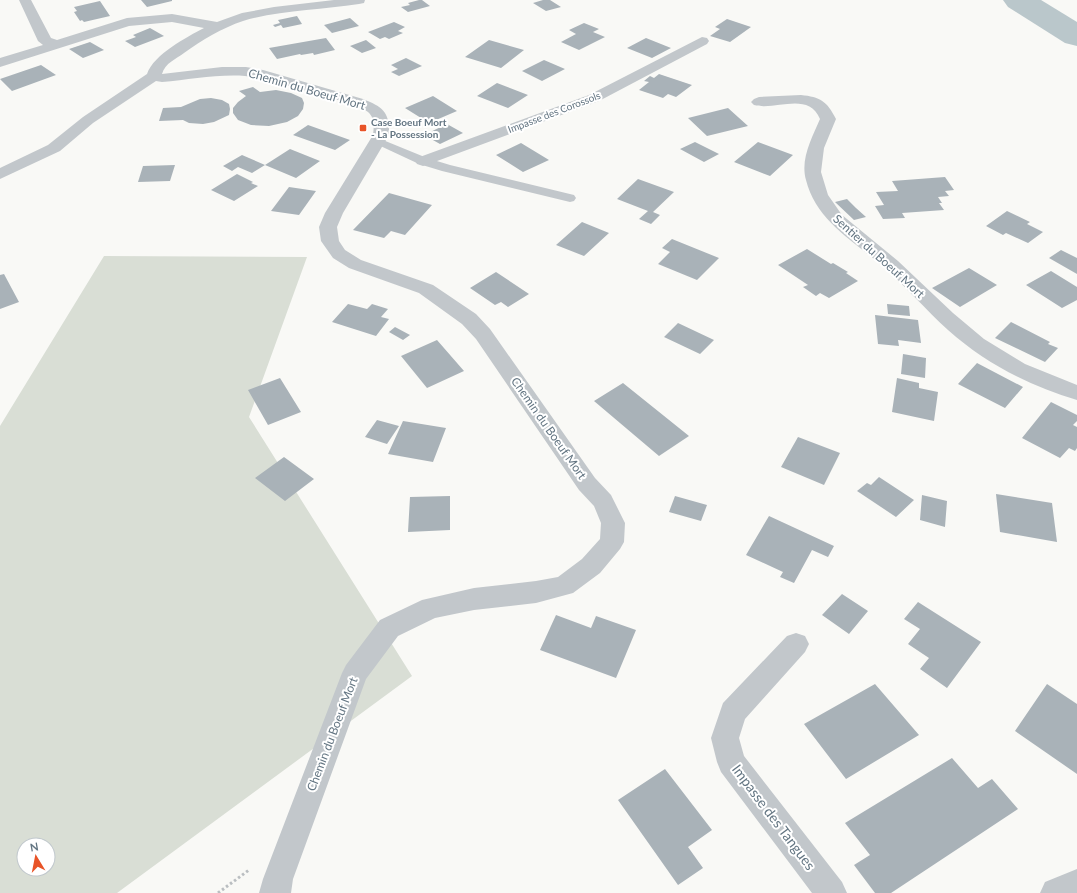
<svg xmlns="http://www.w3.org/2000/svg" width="1077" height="893" viewBox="0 0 1077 893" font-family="Lato,sans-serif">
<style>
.green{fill:#d9ded5;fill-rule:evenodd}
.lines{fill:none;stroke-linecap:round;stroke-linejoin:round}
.river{fill:#bac7cb;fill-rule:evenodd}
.building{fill:#a9b2b8}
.path{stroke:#babec1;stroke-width:3;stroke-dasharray:2.5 2.5;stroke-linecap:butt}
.lane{fill:#c2c7cb;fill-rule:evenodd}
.street{fill:#c2c7cb;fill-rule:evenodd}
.poi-dot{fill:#e85428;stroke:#fff;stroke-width:1.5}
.labels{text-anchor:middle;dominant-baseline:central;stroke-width:4;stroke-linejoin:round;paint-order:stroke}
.far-street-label{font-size:10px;fill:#637582;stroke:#fff}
.far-poi-label{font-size:10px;font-weight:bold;fill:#637582;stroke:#fff;text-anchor:start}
.street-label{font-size:12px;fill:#637582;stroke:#fff}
.near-street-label{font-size:14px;fill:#637582;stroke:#fff}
</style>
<rect width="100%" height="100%" fill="#f9f9f6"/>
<!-- green -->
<path class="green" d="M104,256L307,257L249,417L412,676L117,893H0V426ZM24,845H48V869H24Z"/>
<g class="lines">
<!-- river -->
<path class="river" d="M1003,0H1041L1077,22V46L1065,43L1008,7Z"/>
</g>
<!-- building -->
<path class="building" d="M141,0H172V1L147,7Z
M419,0H422L430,6L408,12L401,7L410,5L408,3Z
M543,0H550L561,7L546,11L533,3Z
M100,1L110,16L84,22L82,20L80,21L74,12L77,11L74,7Z
M297,16L302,24L283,28L281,25L275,27L273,25L280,23L278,20Z
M350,18L359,26L332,33L324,25Z
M727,19L751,27L730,42L710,36L720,29L715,27Z
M394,22L405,27L398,31L403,33L389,39L385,37L380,39L368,32Z
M584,23L599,29L593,32L605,37L579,50L561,42L576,34L569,30Z
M150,28L164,36L135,47L125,41L136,37L133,35Z
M326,38L335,50L314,55L313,53L301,55L300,54L277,59L269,48Z
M646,38L671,48L652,58L627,48Z
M366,40L376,48L362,53L350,46Z
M489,40L524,50L501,68L465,57Z
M90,42L104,50L83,58L69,49Z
M406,58L422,66L399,76L391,72L398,69L391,65Z
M544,60L565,69L542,81L522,71Z
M41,65L56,75L12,91L0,79Z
M659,74L692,85L676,97L668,94L663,98L639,90L649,82L644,81L650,76L654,78Z
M497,83L528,95L508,108L477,96Z
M253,87L260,92L276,90L291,93L302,98L304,103L303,109L298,116L287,122L269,126L251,125L238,120L233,113V108L238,102L246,96L239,91Z
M433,96L457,111L429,123L405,108Z
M211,98L222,100L229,104L230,109L229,115L214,122L203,124L189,123L183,120L159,121L163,108L181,107L200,99Z
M728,108L748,126L707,136L688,118Z
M447,124L463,133L440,144L424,135Z
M308,125L350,140L335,150L293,135Z
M695,142L719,154L704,162L680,149Z
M758,142L793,155L770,176L734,162Z
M521,143L549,160L523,172L496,155Z
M290,149L320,161L296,178L265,165Z
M242,155L265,165L252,173L238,167L232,171L223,166Z
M175,165L170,181L138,182L143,166Z
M237,174L253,182L251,183L258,186L234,201L211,190Z
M945,177L954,190L945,191L949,196L938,197L942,203H939L944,210L902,213L905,218L883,219L875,206L884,205L876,192L898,191L892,181Z
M638,179L674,192L653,212L660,215L651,224L639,219L648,211L617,199Z
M289,187L316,191L299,215L271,211Z
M389,193L432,205L405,235L391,231L384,238L353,230Z
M847,199L856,208L866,217L854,220L835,202Z
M1007,211L1030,222L1027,224L1043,232L1028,243L1006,233L1003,235L986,226Z
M582,222L609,233L584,256L556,245Z
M672,239L719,258L697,280L658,264L670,252L662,248Z
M807,249L831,264L833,263L848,272L846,273L858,281L829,298L820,293L816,296L803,287L808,285L778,265Z
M1061,250L1077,258V274L1049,258Z
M969,268L997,285L960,307L932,288Z
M1051,271L1077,287V300L1062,308L1026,285Z
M496,272L529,294L508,307L501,302L495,305L470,288Z
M4,274L19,302L0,309V275Z
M348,304L367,309L372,304L388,309L381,317L389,319L376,336L332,322Z
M887,304L909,306L910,316L888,314Z
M875,315L918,320L921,343L898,340L899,346L878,344Z
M1011,322L1050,342L1048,344L1058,348L1045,362L995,338Z
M678,323L714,340L700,354L664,337Z
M395,327L410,335L403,340L389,332Z
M437,340L464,371L427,388L401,356Z
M903,354L926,358L925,378L901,374Z
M977,363L1023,387L1005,408L958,384Z
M280,378L301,412L268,425L248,390Z
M897,378L919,383V388L938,392L934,421L892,412Z
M623,383L689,436L659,456L594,401Z
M1051,402L1077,415V421L1073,425L1077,427V448L1075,451L1069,448L1060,458L1022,438Z
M377,420L399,426L387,444L365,437Z
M403,421L446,428L433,462L388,454Z
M798,437L840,453L824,485L781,467Z
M284,457L314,479L285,501L255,478Z
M879,477L914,500L896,517L857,491L867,483L871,485Z
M996,494L1052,503L1057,542L1000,532Z
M922,495L947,501L945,527L920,520Z
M450,496V530L408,532L410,497Z
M675,496L707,505L701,521L669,512Z
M769,516L834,546L828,557L812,550L794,583L780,577L783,572L746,555Z
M842,594L868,611L849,634L822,615Z
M918,602L981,642L947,688L920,669L929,658L908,644L920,629L904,619Z
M556,615L591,628L596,616L636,630L616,678L540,650Z
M875,684L919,735L846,779L804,724Z
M1047,684L1077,704V774L1015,731Z
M952,758L978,788L992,779L1018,809L891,893H875L854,865L870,855L845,823Z
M665,769L712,830L688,847L703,868L678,885L618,800Z"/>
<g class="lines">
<!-- path -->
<path class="path" d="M218,893L249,870"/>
<!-- lane -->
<path class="lane" d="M378,138L427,158L450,165L574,195L576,198L574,201L570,202L442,171L419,164L374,143L372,141L374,139Z"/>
<!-- street -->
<path class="street" d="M19,0H31L51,38L57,40L127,18L172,14L217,22L242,13L274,7L334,0H365L364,3L359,4C321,10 280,10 243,21C222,28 202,40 184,53C176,59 165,63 162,74L222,67H246L263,70L363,99C383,107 390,112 389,135L343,213L337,227L339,241L345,250L361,260L433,285L476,314L490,329L595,478L611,495L625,523L624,542L620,549L600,573L573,593L536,603L474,610L435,618L398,636L366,679L293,879L291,893H259L263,879L342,673L346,665L380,620L422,600L474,588L536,581L558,577L582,559L600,539L601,523L594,506L579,490L476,339L462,324L419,293L349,268L333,258L321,241L319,227L325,213L373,135C374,127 375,118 368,112C360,104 259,77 245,76C217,74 189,80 162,82L156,81L93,123L60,151L0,179V168L48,145L83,117L147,74C154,54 187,37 204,28L172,22L129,26L0,67V58L43,45L38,41Z
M702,37L707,38L709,41L707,44L599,101L429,164L423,166L417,164L415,161L417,158L589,95Z
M801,95C820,97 827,101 836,119L824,148L821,172L828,195L842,215L898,261L953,313L984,339L1025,364L1077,385V400C1029,386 985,363 948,330C926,310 907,288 885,268C855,242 816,221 806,180C800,159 812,138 820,119C808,91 776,111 754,105L751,102L754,99L759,97Z
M796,633L805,636L809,644L805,652L745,719L739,738L744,756L842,882L847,893H812L721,772L717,762L711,738L723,703L787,636Z
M1077,869V893H1040L1045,882Z"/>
</g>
<!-- markers -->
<rect class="poi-dot" x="359" y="124" width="8" height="8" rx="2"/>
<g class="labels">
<!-- far-street labels -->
<g class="far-street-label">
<text transform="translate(554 112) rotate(-21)">Impasse des Corossols</text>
</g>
<!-- far-poi labels -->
<g class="far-poi-label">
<text x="371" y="122">Case Boeuf Mort<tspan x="371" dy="12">- La Possession</tspan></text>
</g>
<!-- street labels -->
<g class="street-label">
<text transform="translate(307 89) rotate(16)">Chemin du Boeuf Mort</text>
<text transform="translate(879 256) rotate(42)">Sentier du Boeuf Mort</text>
<text transform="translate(549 428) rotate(55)">Chemin du Boeuf Mort</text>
<text transform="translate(332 734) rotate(-69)">Chemin du Boeuf Mort</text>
</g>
<!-- near-street labels -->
<g class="near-street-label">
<text transform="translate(774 817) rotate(53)">Impasse des Tangues</text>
</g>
</g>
<!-- north arrow -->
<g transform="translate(36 857) rotate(350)"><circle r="19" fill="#ffffff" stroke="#c1c8cd"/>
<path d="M0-3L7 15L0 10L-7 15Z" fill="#e85428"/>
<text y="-6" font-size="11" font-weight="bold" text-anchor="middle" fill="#637582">N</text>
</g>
</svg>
